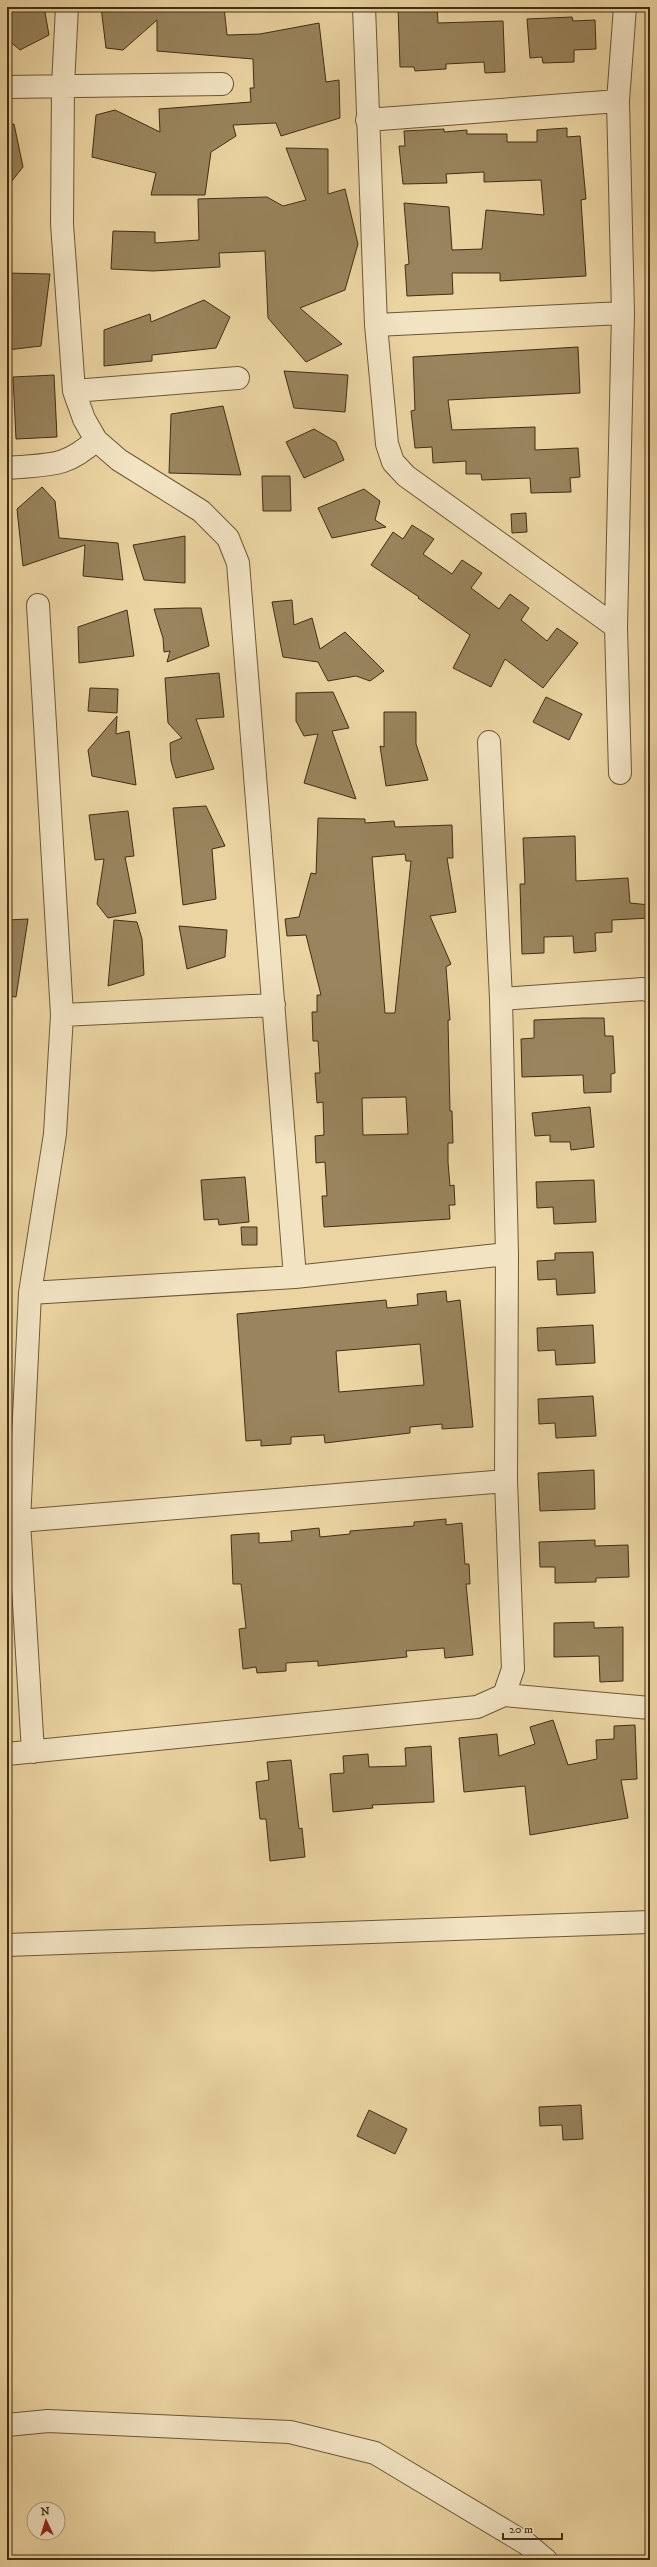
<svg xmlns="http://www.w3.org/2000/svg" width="657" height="2567" viewBox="0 0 657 2567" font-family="'IM FELL DW Pica',serif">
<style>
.building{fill:#99845d;stroke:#412e13;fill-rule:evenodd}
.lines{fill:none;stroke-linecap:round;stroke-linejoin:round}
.minor-casing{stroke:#6c5837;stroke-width:24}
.minor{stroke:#f2e3c3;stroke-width:22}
</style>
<rect width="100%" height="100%" fill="#ebd4a2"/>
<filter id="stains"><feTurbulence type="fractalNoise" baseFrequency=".005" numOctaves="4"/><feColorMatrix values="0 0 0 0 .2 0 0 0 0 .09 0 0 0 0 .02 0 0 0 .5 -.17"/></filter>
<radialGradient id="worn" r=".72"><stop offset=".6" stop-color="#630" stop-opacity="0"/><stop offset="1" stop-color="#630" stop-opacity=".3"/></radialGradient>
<!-- building -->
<path class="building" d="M7,7H44L49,35L20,50L7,39Z
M101,7H224L227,35L260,34L319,23L326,82L339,80L340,118L281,136L276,123L233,125L236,136L211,152L205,195H151L156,173L92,157L96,115L115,110L160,132L159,109L251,102L250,88H254L253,59L157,51V20L123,50L106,48Z
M398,7H437L438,23L503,21L505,72L485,73L484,62L446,64V69L415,71L414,67H400Z
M572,17L573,21L595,20L596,49L574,50V62L543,63L542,57L530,58L527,19Z
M14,124L23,167L7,187V125Z
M567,128V137L580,136L586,199L581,200L586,276L500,281V273H452L453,294L407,296L405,265L409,264L404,203L449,207L452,250L482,249L486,210L544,215L541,180L484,182V172L446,174L447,183L403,184L399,146H405L404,131L444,129V132L467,130V134H507V142H537V130Z
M286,148L328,149V194L345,189L358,244L345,290L300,308L342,344L306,362L268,318L265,251L219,253L220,267L153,271L111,269L113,231L155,232V243L199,240L198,199L267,197L283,206L306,200Z
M7,273L50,274L41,346L7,350Z
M204,300L230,317L216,348L152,355V361L104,366V330L150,314L151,322Z
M578,347L580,393L448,400L452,430L535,427V450L578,448L580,477L570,478L571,492L531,493L530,478L482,480L481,474H466V461L433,463L432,447L415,448L411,411L415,410L413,357Z
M284,371L348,375L345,412L294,408Z
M54,375L57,437L16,439L13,377Z
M223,406L241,475L169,473L171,414Z
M314,429L336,442L344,460L304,478L286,442Z
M262,476H290L291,511H263Z
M42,487L55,501L59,538L118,543L123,580L83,576L85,545L23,566L17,509Z
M364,489L380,501L375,520L386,527L332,538L318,508Z
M526,513L527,532L512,533L511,514Z
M412,525L434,539L423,554L452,574L462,560L482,573L471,588L499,609L510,594L529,608L521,620L547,641L557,628L578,643L543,688L505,659L491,687L453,668L470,635L418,598L419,597L371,565L393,532L403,539Z
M185,536V583L144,580L133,545Z
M292,600L294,625L312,618L320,649L345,632L384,671L370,681L356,676L328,681L318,662L283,657L272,602Z
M185,608H201L209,646L167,662L170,651L164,652L163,638L154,609Z
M127,610L134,656L79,663L78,627Z
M219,673L224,717L196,719L214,769L176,778L171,761L170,743L182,738L168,723L165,678Z
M90,688L118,689L117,713L88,711Z
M333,692L349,728L332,731L356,799L304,783L318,734L304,736L296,721V693Z
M546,697L582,714L569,740L533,722Z
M384,712H416V744L428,780L386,786L380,746L384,747Z
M117,716L116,734L129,731L136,785L92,776L88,750Z
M206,806L225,846L212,849L216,899L183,905L173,808Z
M128,811L134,856L125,857L136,913L108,918L97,904L104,859L95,860L89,815Z
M318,818L365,819V823L394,821L395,827L452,825L453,858H447L456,912L430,916L451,964L446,967L450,1020H448L450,1111H452L453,1143H448V1162L450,1186L454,1185L455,1205H449L450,1219L324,1227L322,1196H327L325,1162L316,1163L315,1136L324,1135L323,1102L317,1103L315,1073H320L318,1041H313L312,1012H317V995H321L306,935L287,936L285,919L299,917L311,873L316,874ZM405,854L406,861H411L395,1013H385L372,857ZM406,1097L408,1134L363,1135L362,1098Z
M575,836L576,881L628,878L630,903L650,905V918L612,920V932L595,933L596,951L574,953L573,936L544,937V953L522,954L520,884H525L523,838Z
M28,919L16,997L7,996V920Z
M114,920L137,922L142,939L144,975L108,986Z
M179,926L227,930L225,957L187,969Z
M582,1018H604L605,1036H613L615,1073L611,1074V1092L584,1093L583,1075L522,1077L521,1039L534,1038V1020Z
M590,1107L594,1147L571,1150L570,1142H550V1135L535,1136L532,1113Z
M245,1177L249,1222L219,1225L218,1219L204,1220L201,1180Z
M594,1180L596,1222L554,1224L553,1207L537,1208L536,1182Z
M241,1227H257V1245H242Z
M593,1252L595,1293L557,1295L556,1279L538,1280L537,1261L555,1260V1253Z
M446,1291L447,1302L460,1300L473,1427L442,1429V1424L410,1427V1433L325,1443L324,1435L291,1437V1444L261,1446V1440L246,1441L237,1314L386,1300L387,1308L418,1305L417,1294ZM420,1344L424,1385L339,1392L336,1351Z
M593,1325L595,1363L556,1365L555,1350L538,1351L537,1328Z
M593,1396L596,1436L556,1438L555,1423L539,1424L538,1399Z
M594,1470L595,1509L540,1511L538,1473Z
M446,1519V1525L462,1523L465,1564H469L470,1584H466L473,1655L445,1658L444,1648L406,1651L407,1657L318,1666V1661L286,1663V1671L257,1673L256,1667L243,1669L239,1629L246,1628L241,1584H233L231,1535L259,1533V1543L292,1541L291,1531L319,1528L320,1537L350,1534V1531L414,1526V1522Z
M595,1540V1546L628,1545L629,1577L596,1578V1582L555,1583V1567H540L539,1542Z
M594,1622V1628L623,1627V1681L600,1682L599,1656L554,1657V1623Z
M553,1720L568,1765L597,1759L596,1740L614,1739V1726L635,1725L637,1779L621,1780L628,1818L530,1835L525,1786L464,1792L459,1738L497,1734L499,1756L535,1744L530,1727Z
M431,1746L434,1802L372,1805L373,1808L333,1812L330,1774L344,1773L343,1756L368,1754L369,1767L406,1766L405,1748Z
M291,1760L299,1829L302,1828L305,1857L270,1861L266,1819H260L256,1782L269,1780L267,1762Z
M581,2105L583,2139L563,2140L562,2125L540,2126L539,2107Z
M369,2110L407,2129L395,2154L357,2136Z"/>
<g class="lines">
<!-- minor casing -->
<g class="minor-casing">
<path id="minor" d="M67,7L63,85L62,224L74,391L84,419L96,440L119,460L201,511L228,538L238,563L295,1277
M364,7L376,325L387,444L393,462L406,476L616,627L623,313L618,101L625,7
M7,87L222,84
M367,120L618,101
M376,325L623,313
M74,391L238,378
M7,468C48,464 64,469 96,440
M616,627L620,773
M501,999L643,989L650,991
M62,1015L274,1005
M30,1293L295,1277L507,1254
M19,1521L506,1481
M504,1695L650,1708
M33,1752L19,1521L30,1293L55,1134L62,1015L38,605
M7,1754L477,1707L504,1695L513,1669L506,1481L507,1254L501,999L489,742
M7,1945L650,1922
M7,2425L48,2421L290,2432L375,2453L527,2544L546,2560"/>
</g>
<!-- minor -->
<use href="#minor" class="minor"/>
</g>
<!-- margin -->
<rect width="657" height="2567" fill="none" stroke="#ebd4a2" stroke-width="24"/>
<rect x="8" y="8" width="641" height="2551" fill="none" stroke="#412e13" stroke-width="2"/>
<rect x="12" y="12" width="633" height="2543" fill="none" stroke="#412e13"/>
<!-- north arrow -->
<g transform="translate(46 2521) rotate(356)"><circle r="19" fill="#f2e3c3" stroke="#ab9b7d"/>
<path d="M0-3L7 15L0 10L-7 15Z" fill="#8f2418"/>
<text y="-6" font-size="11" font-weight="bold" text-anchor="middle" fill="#412e13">N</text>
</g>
<!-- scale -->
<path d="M503 2533v6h59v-6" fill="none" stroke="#412e13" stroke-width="2"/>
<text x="509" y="2533" font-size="12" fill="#412e13" stroke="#f2e3c3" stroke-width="3" paint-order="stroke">20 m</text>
<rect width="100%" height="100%" filter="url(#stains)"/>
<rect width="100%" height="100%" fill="url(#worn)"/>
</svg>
